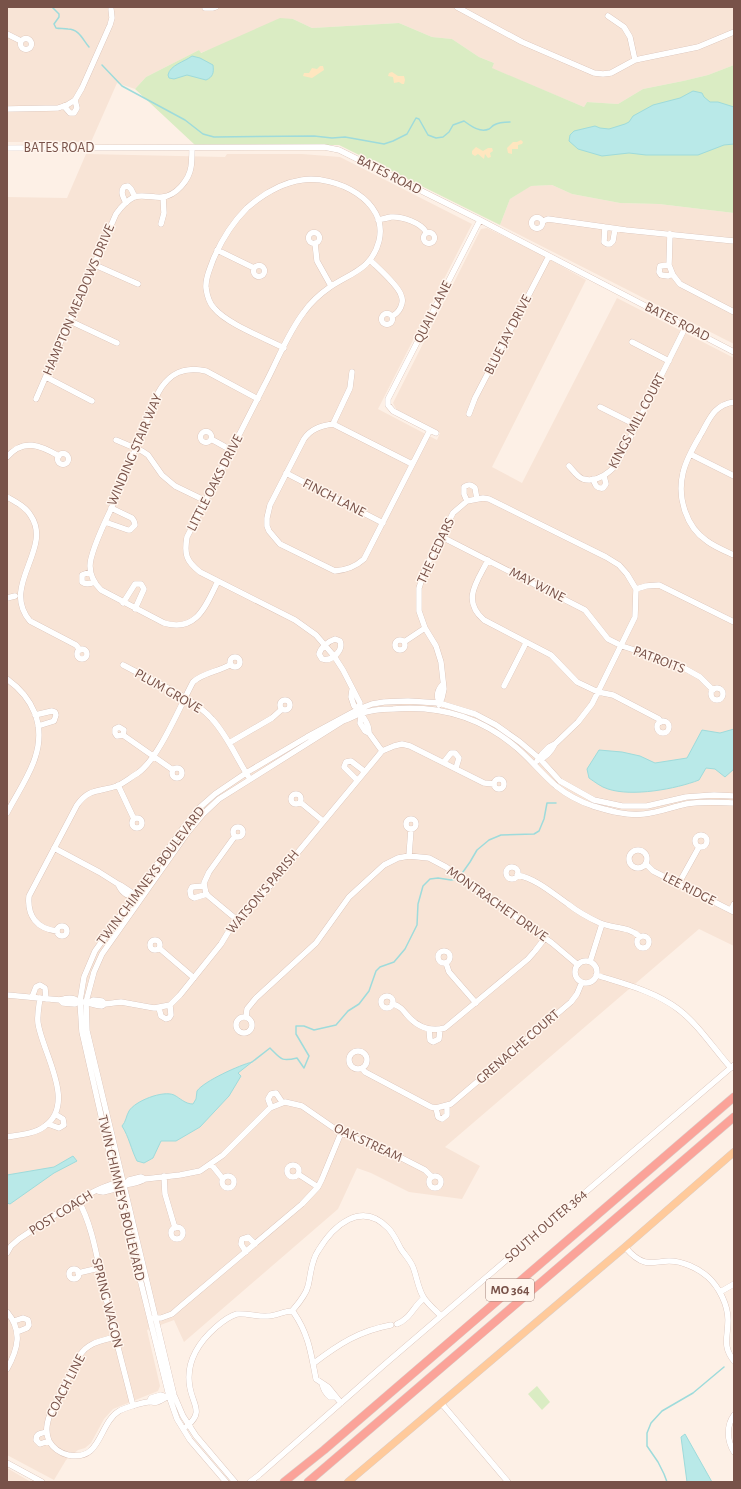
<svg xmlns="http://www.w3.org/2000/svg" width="741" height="1489" viewBox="0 0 741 1489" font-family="'Alegreya Sans',sans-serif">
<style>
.residential{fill:#f8e4d6}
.green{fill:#daecc3}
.sand{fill:#ffe6bf}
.water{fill:#b9e9e8;stroke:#9edbdb}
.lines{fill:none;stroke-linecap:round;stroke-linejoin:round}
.stream{stroke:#9edbdb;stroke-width:1.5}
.minor-casing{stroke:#d2b8ad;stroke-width:6}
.major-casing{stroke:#d9cfcc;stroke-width:8}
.highway-casing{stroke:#d9cfcc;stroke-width:9}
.minor{stroke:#fff;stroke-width:5.5}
.major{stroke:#ffca9b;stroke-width:7}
.highway{stroke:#fba399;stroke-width:8}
.labels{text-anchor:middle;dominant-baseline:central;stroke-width:3;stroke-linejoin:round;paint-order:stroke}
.shield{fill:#fff5ed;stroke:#a0837a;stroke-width:1}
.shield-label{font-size:13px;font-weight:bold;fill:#785249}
.street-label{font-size:14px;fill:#785249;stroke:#fff5ed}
</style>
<rect width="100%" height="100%" fill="#fdf0e6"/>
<!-- residential -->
<path class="residential" d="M7,7H734V65L708,75L683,81L643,89L618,104L587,102L584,107L491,68L494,63L479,57L452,39L432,37L399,23L312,28L293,19L200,53L199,50L146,77L135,89L117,83L91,142H7Z
M86,154L225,157L227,154H302L340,157L472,224L378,409L437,440L440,433L396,409L393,403L481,229L487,228L538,253L586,280L492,467L522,483L617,298L734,358V946L699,929L445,1147L480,1166L462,1199L409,1192L371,1173L357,1168L338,1209L184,1342L174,1320L147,1330L160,1386L158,1391L113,1409L104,1419L91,1443L85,1448L78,1450L66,1460L54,1480L7,1455V197L67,198Z
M552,185L572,194L620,203L659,204L734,213V344L500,225L510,199L530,186Z
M7,1468L31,1482H7Z"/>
<!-- green -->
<path class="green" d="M280,18L293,19L312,28L399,23L432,37L452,39L479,57L494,63L492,68L584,107L587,102L618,104L643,89L683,81L708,75L734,65V213L659,204L620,203L572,194L552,185L531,186L510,199L500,225L339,145H195L135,89L146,77L199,50L201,53Z
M537,1386L550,1402L542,1410L528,1394Z"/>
<!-- sand -->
<path class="sand" d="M320,66H323L324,70L312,78L303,76L304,73H309L312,68L317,69Z
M392,72L398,76H404L405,80L404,84H402L399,82L394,83L393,77L388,76L389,73Z
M521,140L523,142L522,144L518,145V149H512V154L508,153L507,148L513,142H517Z
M476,147L483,151L488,148H492L493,151L490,153L491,157L488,158L485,154L484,159L478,154L475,156L472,154V151Z"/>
<!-- water -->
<path class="water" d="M192,56L200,58L213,65C214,73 213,77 206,80L187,75L174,79L169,78L168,75C170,65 184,62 192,56Z
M693,91L702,93L704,97L710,102H718L734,107V144L724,145L698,155H646L629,153L602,156L578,149L569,141L570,135L574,131L595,126L600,128L609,129L625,124L629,122L633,116L653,105L680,98Z
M734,729V769L725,777L715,769L706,768L699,780C676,789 632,797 608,789C601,787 595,782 589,778L587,769L599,750L622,752L640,756L655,763L687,758L702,730L720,733Z
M252,1062L238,1073L241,1076L229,1096L200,1127L176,1141H161L153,1158L144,1163L137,1161C131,1149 129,1137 122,1126C126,1122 126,1116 129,1111C135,1101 163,1090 174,1095C180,1098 185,1104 193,1104L196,1099L197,1091C204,1081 240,1065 252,1062Z
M73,1156L77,1161L54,1173L10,1204L7,1203V1175L54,1167Z
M685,1434L712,1482H687L681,1437Z"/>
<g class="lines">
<!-- stream -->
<path class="stream" d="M52,7L59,14V17L54,24L56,28C60,29 64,28 68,29C79,29 83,40 89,47
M102,65L122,86L185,120L203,134L214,137L314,136L332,138L345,137L384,144L393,141L407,134L416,118L419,119L428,135L436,138L443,137L449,132L453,125L464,121C471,126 480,133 489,129C491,128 492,126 494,125C499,122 505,122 510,122
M252,1062L270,1048C281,1059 281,1062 297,1058L304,1068L309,1056L296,1034V1026H304L314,1030L336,1025L348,1011L359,1004L369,991L376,971L380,967L394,962L405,949L417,925L418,904L423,886L430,879L438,878L451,880L458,879L470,862L477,850L489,840L501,835L534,834L539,831L544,819L547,803H556
M667,1482L664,1474L658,1462L647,1446V1433L651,1423L662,1411L693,1393L724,1367"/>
<!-- minor casing -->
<g class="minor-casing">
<path id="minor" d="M457,7L522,42L594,73L603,74L611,73L635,60L698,47L734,32
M205,8H213L216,7
M608,16L624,27L630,37L635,60
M7,34L21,41
M20.5 44a5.5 5.5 0 1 1 11 0a5.5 5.5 0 1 1-11 0Z
M64,106L70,113H74L77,108L75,100
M7,109L58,108L67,105L75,100L82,88L110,25L112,18L111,9
M7,148L324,147L339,150L480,220L734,352
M126,203C123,197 120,192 124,187L128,186L131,189L135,197
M531.5 223a5.5 5.5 0 1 1 11 0a5.5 5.5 0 1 1-11 0Z
M378,220C382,219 387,218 391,217C402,216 421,223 426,232
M543,221L548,219L626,230L734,241
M161,224L164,213L163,197
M605,227L604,242L607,244H610L613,241L615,229
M423.5 238a5.5 5.5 0 1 1 11 0a5.5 5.5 0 1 1-11 0Z
M308.5 238a5.5 5.5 0 1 1 11 0a5.5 5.5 0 1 1-11 0Z
M670,234L669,265L673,275L680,284L734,312
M315,243L317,261L331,286
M217,250L254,268
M370,260C378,268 398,285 401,295C405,303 399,313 392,316
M95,265L138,284
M669,265L660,266L659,272L661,275L668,276L672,274
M253.5 271a5.5 5.5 0 1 1 11 0a5.5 5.5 0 1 1-11 0Z
M381.5 319a5.5 5.5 0 1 1 11 0a5.5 5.5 0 1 1-11 0Z
M70,321L117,343
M632,342L669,361
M284,348C265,338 227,324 214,308C209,303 207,295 206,288C205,278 210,269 213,260C221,241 232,223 247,208C263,194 281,183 302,180C335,175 389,200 379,241C372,269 351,273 330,287C320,294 311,302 304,312C287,334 277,362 264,386C238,436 213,487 187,537C184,554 186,561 200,572L295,620L316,635L334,656L343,670L360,703C357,716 370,720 369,733L382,751
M46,377L92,401
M36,399L116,214C121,207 126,201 134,197C142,194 154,198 162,197C176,196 189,180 191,167C192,161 192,155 192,148
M734,402C714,405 710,418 701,434C694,446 686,459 683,473C677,497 686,527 707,541C715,547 725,551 734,555
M600,407L636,425
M469,414L475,398L549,256
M333,424L350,388L352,372
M200.5 437a5.5 5.5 0 1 1 11 0a5.5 5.5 0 1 1-11 0Z
M436,433L393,411L388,405V399L480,220
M211,439L231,450
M116,440L142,451L148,455L162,475L175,486L206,501
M57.5 459a5.5 5.5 0 1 1 11 0a5.5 5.5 0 1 1-11 0Z
M690,454L734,476
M7,457C23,438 40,445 59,456
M412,464L333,424C320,426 311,429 304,439L270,505L267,518V526L269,531L280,544L335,571C347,570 355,567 364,559L430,430
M569,466C573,470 577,477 583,479C597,483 609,473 617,464L686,326
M286,473L383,523
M593,479C595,484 596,489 603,488L606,484L604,476
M7,497C16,502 26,507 31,516C53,549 0,586 30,621L76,645L80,650
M467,501L464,494V487C468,484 471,484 475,488L477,499
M105,522L128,530H130L135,525L134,521L132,518L111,508
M442,537L585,610L608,639L622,646L675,663L700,677L713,690
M488,560C477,582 461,600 484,620L551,655L577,682L598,692L613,695L659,719L661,722
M90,572L82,575V582C86,585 90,584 95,582
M218,581C206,605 197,633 164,623L101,590C95,584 90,575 90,566C90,552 105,522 111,509C127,470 142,432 158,393C169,373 184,366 206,371L258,399
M636,589L646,586L659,585L734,622
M7,598L15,596
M123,603L135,584H141L144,589L135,609
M335,639L340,641C344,651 331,662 322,659L319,654C321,647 329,641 335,639Z
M395 645a5 5 0 1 1 10 0a5 5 0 1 1-10 0Z
M404,642L425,628
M77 654a5 5 0 1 1 10 0a5 5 0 1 1-10 0Z
M230 662a5 5 0 1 1 10 0a5 5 0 1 1-10 0Z
M123,665C149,679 194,698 212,719C227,735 236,757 248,776
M7,679C33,698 46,725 35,758C29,777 16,795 7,813
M504,686L526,643
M711 694a6 6 0 1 1 12 0a6 6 0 1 1-12 0Z
M352,690L351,697L354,706L359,708
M280 705a5 5 0 1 1 10 0a5 5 0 1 1-10 0Z
M439,702C436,695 438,689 443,684
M439,705L442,698L444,689L441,662L436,646L425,628L419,611V588L425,569L453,513L467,501L483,498L489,499L606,557L619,565L627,574L636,589L635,617L592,704L578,722L555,744L549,747L542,754L537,761
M35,715L52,711L55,712L56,715L54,721L38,726
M361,717L360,723L365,731L369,733
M657 727a6 6 0 1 1 12 0a6 6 0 1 1-12 0Z
M123,735L124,730L119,727L115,729V733L117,736L123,735L173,770
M229,743L272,718L282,709
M540,759C547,757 552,750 555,744
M444,762L451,753H455L459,758L456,768
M172 773a5 5 0 1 1 10 0a5 5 0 1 1-10 0Z
M494 784a5 5 0 1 1 10 0a5 5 0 1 1-10 0Z
M357,780L344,767L346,762L351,761L364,771
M118,785L134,819
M291 799a5 5 0 1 1 10 0a5 5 0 1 1-10 0Z
M300,802L323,821
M132 823a5 5 0 1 1 10 0a5 5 0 1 1-10 0Z
M406 824a5 5 0 1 1 10 0a5 5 0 1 1-10 0Z
M233 832a5 5 0 1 1 10 0a5 5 0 1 1-10 0Z
M695 841a6 6 0 1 1 12 0a6 6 0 1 1-12 0Z
M235,836L209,872L204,883L206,894L236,919
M54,848L99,872L118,884L122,886L131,892L133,896L136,899
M629 859a9 9 0 1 1 18 0a9 9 0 1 1-18 0Z
M409,856L411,829
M646,864L653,871L734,912
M506 873a6 6 0 1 1 12 0a6 6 0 1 1-12 0Z
M517,875C537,879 552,893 568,904C578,912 589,918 600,923C613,929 629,926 640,937
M679,883L699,847
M118,884C121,891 126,896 133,896
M204,886L192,887L190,891L191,896L194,898L207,894
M731,910L734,904
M57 931a5 5 0 1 1 10 0a5 5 0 1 1-10 0Z
M57,931C37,929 27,916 29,896L77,805C89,788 99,792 117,786C124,783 131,777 138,773C159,758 180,706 193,682C204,672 219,672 231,664
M637 942a6 6 0 1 1 12 0a6 6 0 1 1-12 0Z
M150 945a5 5 0 1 1 10 0a5 5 0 1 1-10 0Z
M159,948L194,978
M438 957a6 6 0 1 1 12 0a6 6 0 1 1-12 0Z
M575 972a11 11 0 1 1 22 0a11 11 0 1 1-22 0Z
M590,962L602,924
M446,963L449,972L476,1003
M596,975C624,984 654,991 678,1009C698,1024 714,1049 731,1068
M7,995L60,1000C66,998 73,997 78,1001C87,1002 93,1005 102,1006L105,1004L121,1002L154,1008L170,1005L180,995L221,944L236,919L259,899L378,756L382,751L394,746L402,744L410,746L484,783L494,784
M381 1002a6 6 0 1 1 12 0a6 6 0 1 1-12 0Z
M32,997L36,987L40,985L45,988L46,999
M60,1000L63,1003L75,1004L78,1001
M90,1002L93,1000L102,1001L105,1004
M392,1004C399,1005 403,1010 407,1015C417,1027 429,1032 445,1028L528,959L535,951L545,938
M159,1008L161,1016L166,1019L169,1018L171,1015L170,1005
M236 1025a8 8 0 1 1 16 0a8 8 0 1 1-16 0Z
M246,1017L247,1009L256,998L316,943L349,897L384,865L398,858L409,856L429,858L446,867L552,943L578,965
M429,1029L430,1040L433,1042L439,1039L440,1029
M349 1060a9 9 0 1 1 18 0a9 9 0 1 1-18 0Z
M362,1068L365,1072L431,1107L436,1108L451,1104L571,1002L577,994L582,982
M271,1107L268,1099L271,1094L276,1093L282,1102
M436,1108L438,1117L442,1119L447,1115V1105
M48,1124L59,1128L64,1125L63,1119L55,1114
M7,1137C19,1135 35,1134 45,1126C77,1103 42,1052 38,1023C37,1015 39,1006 40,998
M211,1164L223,1179
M287 1171a6 6 0 1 1 12 0a6 6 0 1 1-12 0Z
M298,1174L318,1187
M164,1176L165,1194L175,1228
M222 1182a6 6 0 1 1 12 0a6 6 0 1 1-12 0Z
M429 1182a6 6 0 1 1 12 0a6 6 0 1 1-12 0Z
M126,1184L129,1180L141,1177L145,1179
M98,1191L103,1192L115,1189L116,1186C126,1184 136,1185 145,1179L180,1175L200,1171L223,1155L270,1108L285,1102L302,1106L341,1133L384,1149L425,1170L432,1177
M78,1200C92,1224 97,1258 103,1285C112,1326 123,1366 133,1406
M171 1233a6 6 0 1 1 12 0a6 6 0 1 1-12 0Z
M625,1247C630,1253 637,1260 645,1262C652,1264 661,1261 669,1261C682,1261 698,1268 708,1277C719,1287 728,1305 728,1320C728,1337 722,1346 734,1361
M246,1252L241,1244L242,1239L248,1237L255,1244
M7,1253L11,1246L19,1239C49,1220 79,1195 112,1184L116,1186
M69 1274a5 5 0 1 1 10 0a5 5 0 1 1-10 0Z
M78,1273L99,1268
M720,1292L734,1284
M292,1311C298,1304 306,1295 308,1286C311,1274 311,1261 318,1251C333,1226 361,1200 388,1228C394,1234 397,1242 401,1249C405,1255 410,1260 413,1267C417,1277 418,1289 424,1298C429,1305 435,1310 441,1316
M7,1312C23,1331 18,1349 7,1369
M154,1318H161L172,1314L180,1307L302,1204L318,1187L322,1179L341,1133
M14,1321L23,1318L28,1320L29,1325L27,1328L17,1332
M397,1324C411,1318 413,1307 424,1298
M115,1337C101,1341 89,1342 80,1355L50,1414C47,1423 45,1431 49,1441C53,1448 60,1453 68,1455C102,1462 98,1424 119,1411C124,1408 141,1403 148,1402C151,1401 153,1403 157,1402C162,1401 165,1397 170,1396
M314,1363C339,1344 359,1331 391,1325
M322,1383C323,1389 325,1393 330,1397H335
M149,1402L151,1398L161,1395L167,1397
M442,1404L508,1482
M734,1415C726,1426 727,1441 734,1452
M187,1426C204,1412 193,1405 190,1388C185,1363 199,1342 216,1327C223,1321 229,1316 237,1314C247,1313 258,1317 268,1316C276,1316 284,1311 292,1311L294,1313C309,1335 311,1354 316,1379L328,1387L341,1403
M47,1432C42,1433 36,1433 36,1440L40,1444L49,1441
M7,1463L42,1482
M226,1482L190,1440L177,1419L169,1396L117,1186L82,1032L80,1001L84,977L95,951L183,828L198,809L215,794L246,773L307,737L359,709L372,704L384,702L408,701L439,703L475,714L496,725L520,742L540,759L560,781L594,800L622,806H647L686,797L714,795L734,796
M235,1482L196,1436L183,1416L174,1395L87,1031L86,1002L94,972L102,954L188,832L203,814L219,799L343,721C349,719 354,716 360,714C370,710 382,709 393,709C439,705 481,717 517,748C531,760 542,774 556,786C566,794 581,802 593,806C610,811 627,816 644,814C658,813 672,807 686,804C701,801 718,802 734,803
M250,1482L259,1475L384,1365L734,1065"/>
</g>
<!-- major casing -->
<g class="major-casing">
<path id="major" d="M348,1482L625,1247L734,1152"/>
</g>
<!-- highway casing -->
<g class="highway-casing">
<path id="highway" d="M284,1482L324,1450L734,1097
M308,1482L734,1117"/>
</g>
<!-- minor -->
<use href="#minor" class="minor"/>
<!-- major -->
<use href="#major" class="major"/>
<!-- highway -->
<use href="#highway" class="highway"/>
</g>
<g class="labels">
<!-- shield labels -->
<rect class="shield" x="486" y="1279" width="48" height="22" rx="3"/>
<g class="shield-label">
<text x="510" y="1290">MO 364</text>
</g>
<!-- street labels -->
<g class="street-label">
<text x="59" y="148">BATES ROAD</text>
<text transform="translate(389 175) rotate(27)">BATES ROAD</text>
<text transform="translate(79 300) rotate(-67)">HAMPTON MEADOWS DRIVE</text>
<text transform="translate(433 312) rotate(-63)">QUAIL LANE</text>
<text transform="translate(677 322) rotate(27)">BATES ROAD</text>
<text transform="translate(508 335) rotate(-63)">BLUE JAY DRIVE</text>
<text transform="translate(637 421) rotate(-62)">KINGS MILL COURT</text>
<text transform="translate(135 450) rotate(-67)">WINDING STAIR WAY</text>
<text transform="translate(215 483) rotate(-63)">LITTLE OAKS DRIVE</text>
<text transform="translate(334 498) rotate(27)">FINCH LANE</text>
<text transform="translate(436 551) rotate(-65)">THE CEDARS</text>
<text transform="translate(537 585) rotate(27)">MAY WINE</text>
<text transform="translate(659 660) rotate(21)">PATROITS</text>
<text transform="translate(168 691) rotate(30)">PLUM GROVE</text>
<text transform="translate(151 876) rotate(-53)">TWIN CHIMNEYS BOULEVARD</text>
<text transform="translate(689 889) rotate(27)">LEE RIDGE</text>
<text transform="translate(263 892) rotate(-50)">WATSON'S PARISH</text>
<text transform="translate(497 904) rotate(35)">MONTRACHET DRIVE</text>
<text transform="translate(518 1047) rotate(-41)">GRENACHE COURT</text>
<text transform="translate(368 1143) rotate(25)">OAK STREAM</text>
<text transform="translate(121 1198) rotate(77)">TWIN CHIMNEYS BOULEVARD</text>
<text transform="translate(61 1213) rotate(-32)">POST COACH</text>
<text transform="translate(546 1226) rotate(-41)">SOUTH OUTER 364</text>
<text transform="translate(107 1303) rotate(76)">SPRING WAGON</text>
<text transform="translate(66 1386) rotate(-63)">COACH LINE</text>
</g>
</g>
<!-- border -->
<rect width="741" height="1489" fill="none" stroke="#785249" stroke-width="16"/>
</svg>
